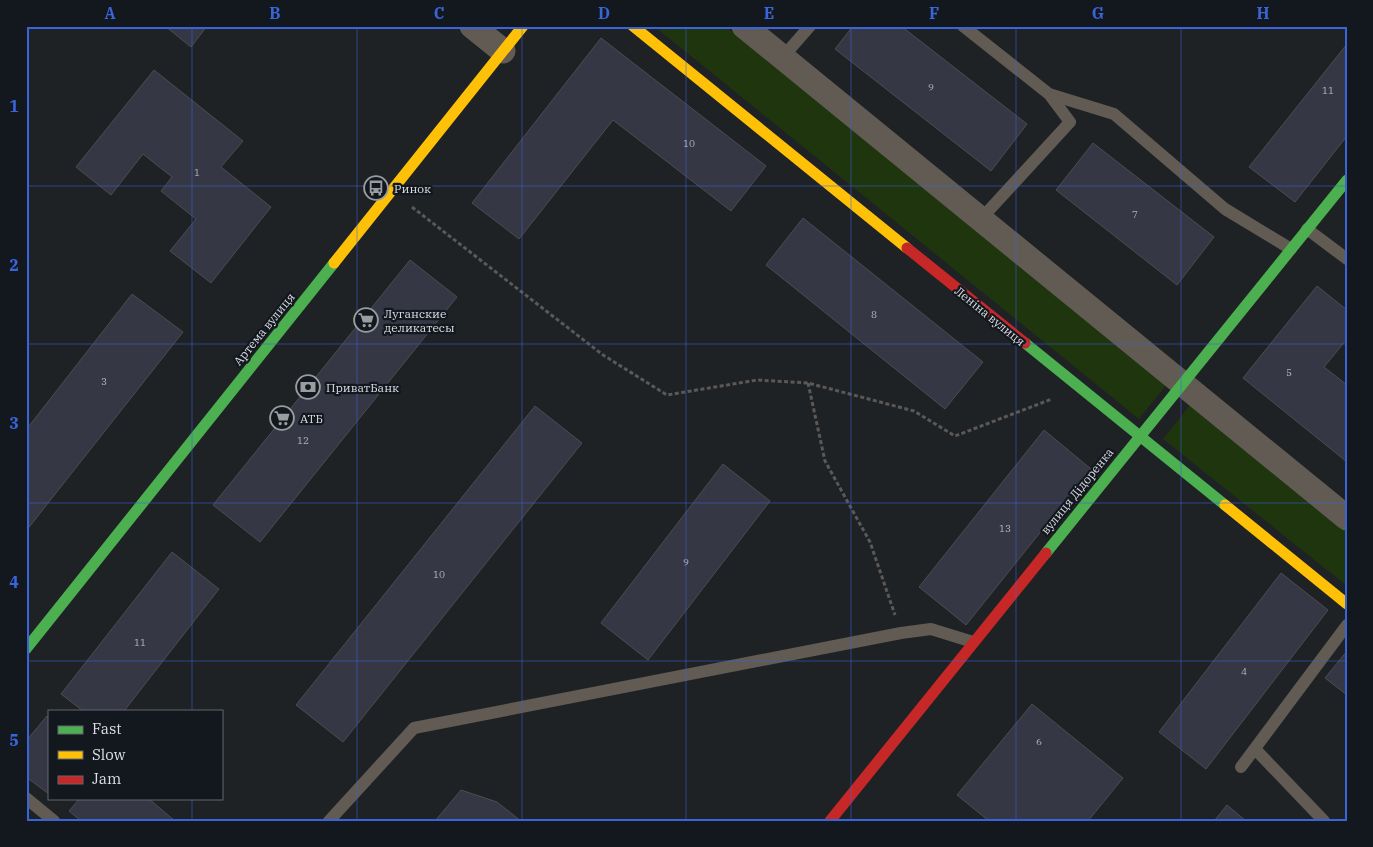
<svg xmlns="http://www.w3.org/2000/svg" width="1373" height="847" viewBox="0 0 1373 847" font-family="'IBM Plex Serif',serif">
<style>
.green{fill:#1f350e}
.building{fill:#363744;stroke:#4b4d50}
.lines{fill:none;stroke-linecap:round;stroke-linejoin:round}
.path{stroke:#5c5855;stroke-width:3;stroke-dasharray:4 2.5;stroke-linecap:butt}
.lane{stroke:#615b54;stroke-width:12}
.street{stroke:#615b54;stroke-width:25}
.fast{stroke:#4caf50;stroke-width:11}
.slow{stroke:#ffc107;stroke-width:11}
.jam{stroke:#c62828;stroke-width:11}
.grid{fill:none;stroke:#3a64da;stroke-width:1;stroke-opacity:0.55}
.labels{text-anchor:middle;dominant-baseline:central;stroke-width:4.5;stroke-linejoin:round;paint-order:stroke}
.number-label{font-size:10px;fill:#b2b4bb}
.poi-label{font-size:12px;fill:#dbdee3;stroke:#13181f;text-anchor:start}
.street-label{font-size:12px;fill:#dbdee3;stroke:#13181f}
.neatline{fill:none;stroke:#3a64da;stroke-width:2}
.grid-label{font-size:16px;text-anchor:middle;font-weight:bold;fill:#3a64da}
</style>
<rect width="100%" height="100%" fill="#1f2225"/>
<!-- green -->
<path class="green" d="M654,26H725L1167,384L1139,419Z
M1191,404L1347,529V586L1163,439Z"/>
<!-- building -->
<path class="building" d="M165,26H207L191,47Z
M853,26H901L1027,124L991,171L835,49Z
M601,38L766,166L731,211L613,120L519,239L472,203Z
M1347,44V136L1295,202L1249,167Z
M154,70L243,141L221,167L271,207L211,283L170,251L196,219L161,191L172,177L143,154L111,195L76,167Z
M1093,143L1214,237L1177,285L1056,190Z
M803,218L983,362L945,409L766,265Z
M410,260L457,297L260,542L213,505Z
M1317,286L1347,310V339L1324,367L1347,385V462L1243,378Z
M132,294L183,332L26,531V430Z
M535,406L582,443L343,742L296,705Z
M1044,430L1091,469L966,625L919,587Z
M723,464L770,501L648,660L601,623Z
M172,552L219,589L124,711H83L61,694Z
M1281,573L1328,610L1206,769L1159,732Z
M1347,651V695L1325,678Z
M1032,704L1123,778L1088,821H989L957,795Z
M47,716L49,718V794L26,777V741Z
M461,790L497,802L521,821H435Z
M80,798H148L175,821H81L69,811Z
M1227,805L1246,821H1214Z"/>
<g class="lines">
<!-- path -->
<path class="path" d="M412,207L603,355L667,395L757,380L808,383L914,411L955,436L1052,399
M808,383L825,461L870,542L895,615"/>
<!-- lane -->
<path class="lane" d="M963,26L1049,94L1114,114L1225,209L1291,249
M782,58L810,26
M980,220L1070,122L1049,94
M1307,229L1347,259
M1255,749L1324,821
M1241,767L1347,625
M26,798L54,821
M329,821L414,728L901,633L931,629L973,642"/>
<!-- street -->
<path class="street" d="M472,26L503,51
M744,26L1347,518"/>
<!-- fast -->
<path class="fast" d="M1025,343L1225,505
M1046,553L1347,180
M26,649L334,263"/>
<!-- slow -->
<path class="slow" d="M633,26L907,248
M334,263L523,26
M1225,505L1347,604"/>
<!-- jam -->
<path class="jam" d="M907,248L1025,343
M830,821L1046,553"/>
</g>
<!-- grid -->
<path class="grid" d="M192,26V711M357,26V821M522,26V821M686,26V821M851,26V821M1016,26V821M1181,26V821M26,186H1347M26,344H1347M26,503H1347M26,661H1347M192,798V821"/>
<!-- icons -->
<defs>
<g id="bus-ring" transform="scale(1.25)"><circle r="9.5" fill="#13181f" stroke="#999ca0" stroke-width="1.5"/><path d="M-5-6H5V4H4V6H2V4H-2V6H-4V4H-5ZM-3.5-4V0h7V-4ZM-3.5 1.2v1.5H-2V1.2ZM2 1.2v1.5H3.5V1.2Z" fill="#999ca0"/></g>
<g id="supermarket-ring" transform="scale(1.25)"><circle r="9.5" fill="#13181f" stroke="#999ca0" stroke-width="1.5"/><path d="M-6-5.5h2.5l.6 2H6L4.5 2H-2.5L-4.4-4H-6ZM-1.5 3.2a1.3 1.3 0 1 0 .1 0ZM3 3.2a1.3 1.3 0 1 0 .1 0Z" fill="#999ca0"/></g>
<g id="bank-ring" transform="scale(1.25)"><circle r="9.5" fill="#13181f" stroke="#999ca0" stroke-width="1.5"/><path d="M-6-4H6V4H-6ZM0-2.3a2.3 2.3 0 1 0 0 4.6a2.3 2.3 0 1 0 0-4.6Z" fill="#999ca0"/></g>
</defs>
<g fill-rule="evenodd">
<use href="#bus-ring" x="376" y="188"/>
<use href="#supermarket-ring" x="366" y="320"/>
<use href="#bank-ring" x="308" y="387"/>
<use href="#supermarket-ring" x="282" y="418"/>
</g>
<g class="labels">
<!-- number labels -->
<g class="number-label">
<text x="931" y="87">9</text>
<text x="1328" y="90">11</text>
<text x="689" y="143">10</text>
<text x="197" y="172">1</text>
<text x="1135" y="214">7</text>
<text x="874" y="314">8</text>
<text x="1289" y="372">5</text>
<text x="104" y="381">3</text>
<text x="303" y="440">12</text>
<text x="1005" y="528">13</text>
<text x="686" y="562">9</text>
<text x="439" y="574">10</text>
<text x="140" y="642">11</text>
<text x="1244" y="671">4</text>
<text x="1039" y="741">6</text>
</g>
<!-- poi labels -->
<g class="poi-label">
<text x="394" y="188">Ринок</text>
<text x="384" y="313">Луганские<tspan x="384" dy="14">деликатесы</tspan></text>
<text x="326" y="387">ПриватБанк</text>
<text x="300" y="418">АТБ</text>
</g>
<!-- street labels -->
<g class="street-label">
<text transform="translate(990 316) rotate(39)">Леніна вулиця</text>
<text transform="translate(264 329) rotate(-51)">Артема вулиця</text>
<text transform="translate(1077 491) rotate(-51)">вулиця Дідоренка</text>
</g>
</g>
<!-- border -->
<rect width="1373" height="847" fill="none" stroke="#13181f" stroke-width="55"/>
<!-- legend -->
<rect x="48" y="710" width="175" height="90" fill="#13181f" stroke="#63676d"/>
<rect x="58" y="726" width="25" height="8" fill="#4caf50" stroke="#63676d"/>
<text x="92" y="734" font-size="15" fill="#dbdee3">Fast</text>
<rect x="58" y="751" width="25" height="8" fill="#ffc107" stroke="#63676d"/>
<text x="92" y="760" font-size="15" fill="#dbdee3">Slow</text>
<rect x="58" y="776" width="25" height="8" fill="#c62828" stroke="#63676d"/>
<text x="92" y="784" font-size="15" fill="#dbdee3">Jam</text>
<rect x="28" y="28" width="1318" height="792" class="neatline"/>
<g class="grid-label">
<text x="110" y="19">A</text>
<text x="275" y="19">B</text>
<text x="439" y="19">C</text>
<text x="604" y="19">D</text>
<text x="769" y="19">E</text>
<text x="934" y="19">F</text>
<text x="1098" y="19">G</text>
<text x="1263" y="19">H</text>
<text x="14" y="112">1</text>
<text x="14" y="271">2</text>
<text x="14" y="429">3</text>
<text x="14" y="588">4</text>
<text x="14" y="746">5</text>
</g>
</svg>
